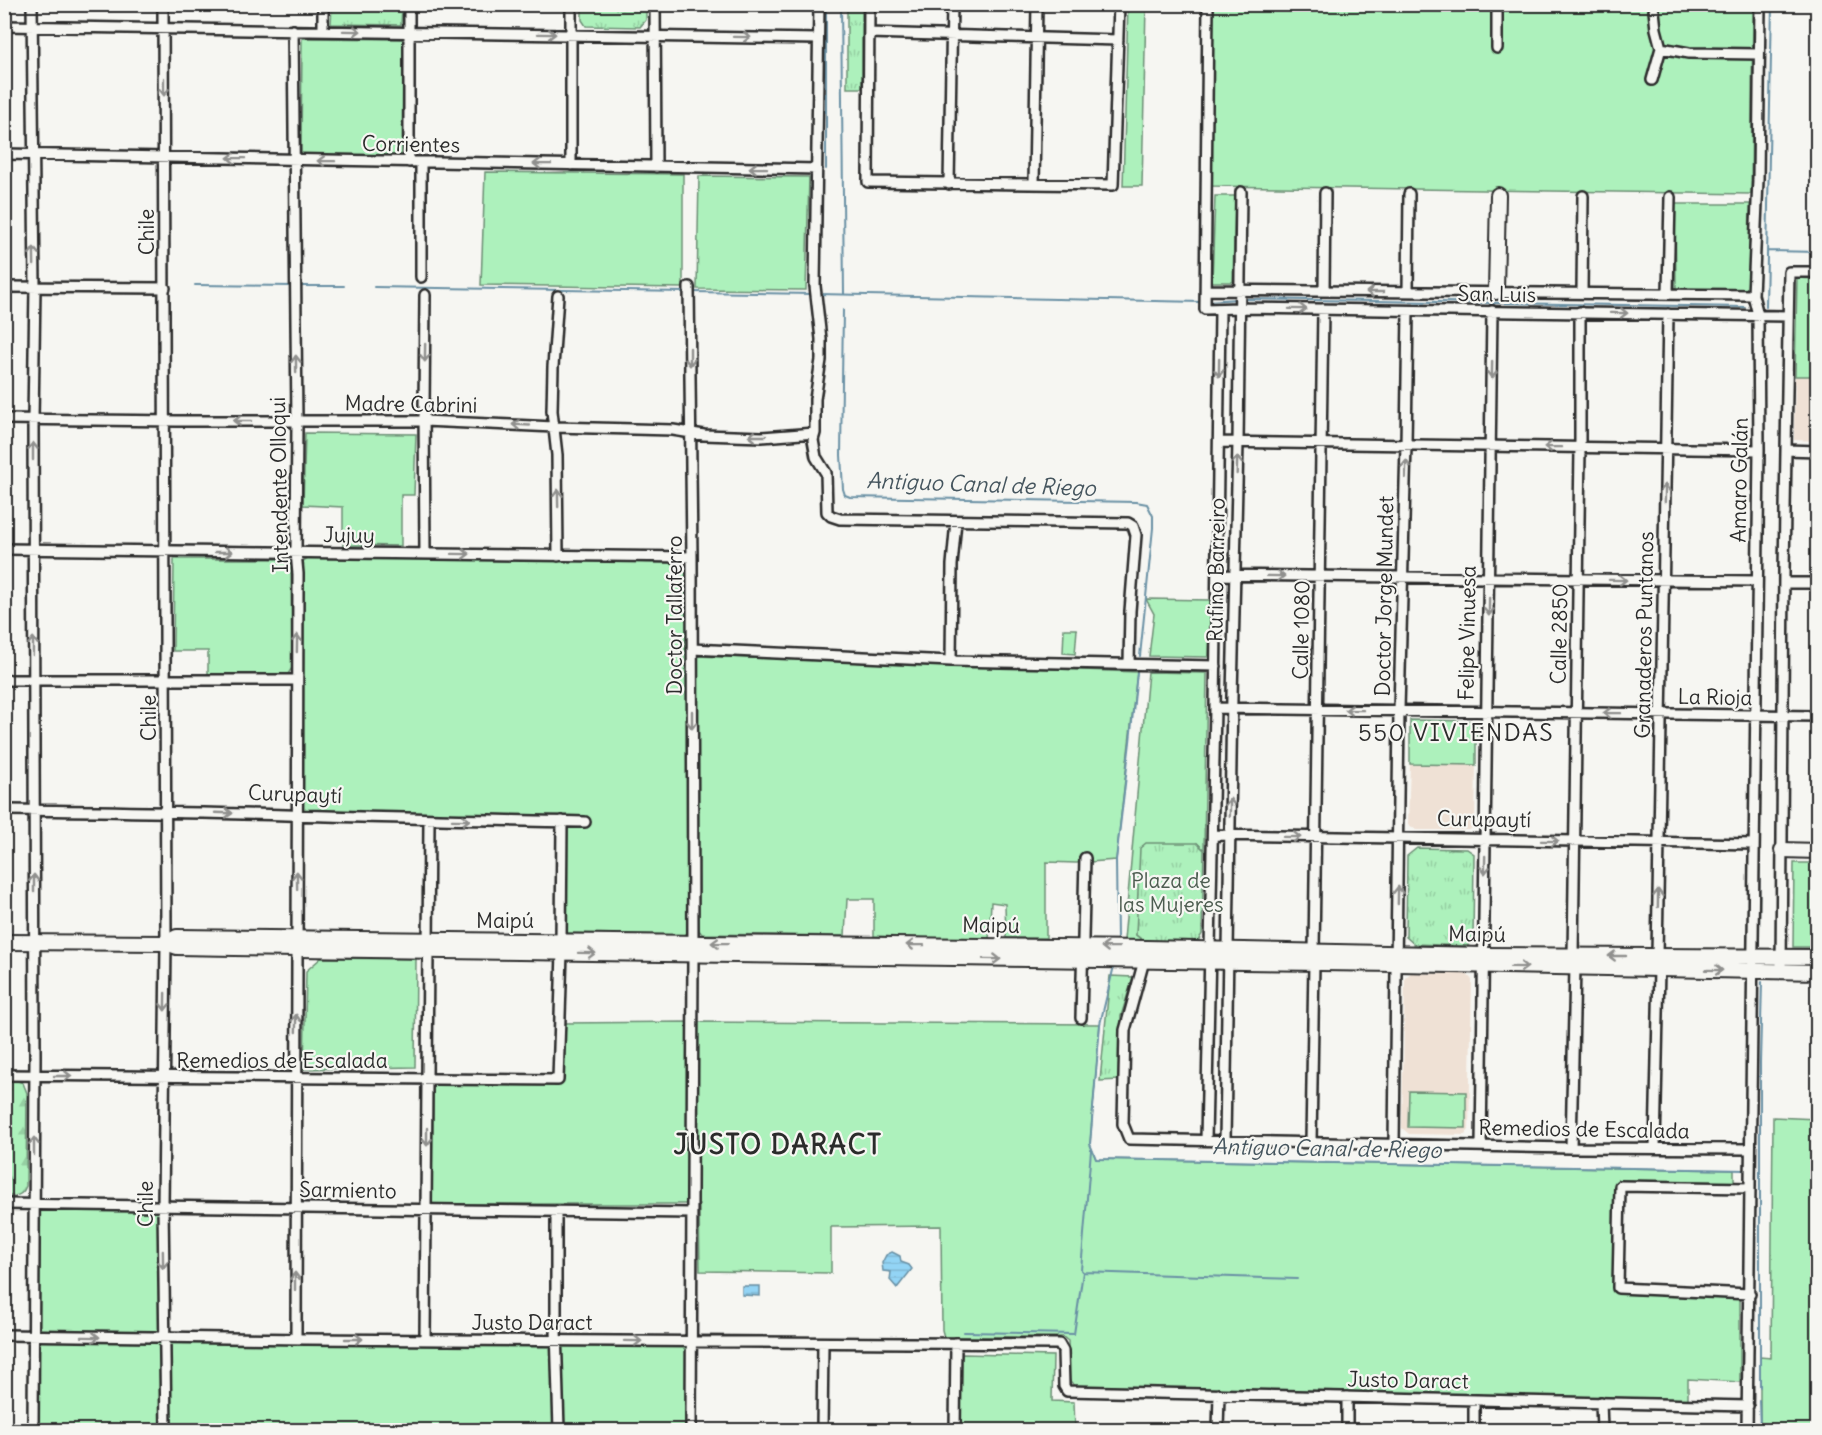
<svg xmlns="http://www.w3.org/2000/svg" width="1822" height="1435" viewBox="0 0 1822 1435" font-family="Delius,sans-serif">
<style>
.built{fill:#efe1d5}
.grass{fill:#adf1bc;stroke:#6c8e74;stroke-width:1.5}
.forest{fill:url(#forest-firs);stroke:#6c8e74;stroke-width:1.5}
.park{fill:url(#park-tufts);stroke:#6c8e74;stroke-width:1.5}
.water{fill:url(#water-rules);stroke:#6990a4;stroke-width:1.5}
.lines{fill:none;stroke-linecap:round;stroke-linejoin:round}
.stream{stroke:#6990a4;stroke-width:2}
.street-casing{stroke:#2b2b2b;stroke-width:14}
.secondary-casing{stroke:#2b2b2b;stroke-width:18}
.street{stroke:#f6f6f2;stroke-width:9}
.secondary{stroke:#f6f6f2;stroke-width:14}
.oneway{stroke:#90908e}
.labels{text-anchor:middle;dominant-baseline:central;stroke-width:4.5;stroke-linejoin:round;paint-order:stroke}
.street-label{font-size:21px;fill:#2b2b2b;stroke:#f6f6f2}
.park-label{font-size:21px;fill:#4c5c4f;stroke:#f6f6f2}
.water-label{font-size:22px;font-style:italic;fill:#45555e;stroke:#f6f6f2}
.quarter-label{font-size:24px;letter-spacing:1.5px;fill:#2b2b2b;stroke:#f6f6f2}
.district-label{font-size:27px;font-weight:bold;letter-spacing:1.5px;fill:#2b2b2b;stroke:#f6f6f2}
</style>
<defs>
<pattern id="forest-firs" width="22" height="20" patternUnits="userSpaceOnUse" patternTransform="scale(1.5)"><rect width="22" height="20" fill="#adf1bc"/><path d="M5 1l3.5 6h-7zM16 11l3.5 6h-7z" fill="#95cfa2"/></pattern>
<pattern id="park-tufts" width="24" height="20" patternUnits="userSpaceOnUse" patternTransform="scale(1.5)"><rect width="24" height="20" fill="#adf1bc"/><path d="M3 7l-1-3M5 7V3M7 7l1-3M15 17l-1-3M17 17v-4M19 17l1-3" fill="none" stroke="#95cfa2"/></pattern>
<pattern id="water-rules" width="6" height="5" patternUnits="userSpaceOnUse" patternTransform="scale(1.5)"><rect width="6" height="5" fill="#93d4f5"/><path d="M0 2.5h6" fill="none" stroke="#7fb6d2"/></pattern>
</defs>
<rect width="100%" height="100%" fill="#f6f6f2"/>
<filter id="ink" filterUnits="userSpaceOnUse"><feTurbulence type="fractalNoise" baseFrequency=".0167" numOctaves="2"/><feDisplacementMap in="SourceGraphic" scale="12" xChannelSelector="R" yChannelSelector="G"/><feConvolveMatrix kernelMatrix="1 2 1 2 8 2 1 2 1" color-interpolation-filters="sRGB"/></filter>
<g filter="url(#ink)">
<!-- built -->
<path class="built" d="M1795,376H1817V441L1794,440Z
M1410,764L1476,765L1475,824L1470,830H1416L1408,824Z
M1411,973L1467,974L1472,980L1469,1130L1465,1135L1409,1134L1402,1128L1405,978Z"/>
<!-- grass -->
<path class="grass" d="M1128,5H1146L1142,186H1123Z
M1213,5H1753L1751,194L1211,186Z
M302,38L403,39L402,157L301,156Z
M485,172L683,174V288L481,285Z
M699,176L809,177L806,290L697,289Z
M1215,196H1235L1233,282H1212Z
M1675,204H1750L1748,291L1676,289Z
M1797,278L1817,279V376H1795Z
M305,433L416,434L414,495H401V546L343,545V507L303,505Z
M311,556L679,563L685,567L687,571L688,933L684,935L565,933L564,817L301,810L303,561Z
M174,559H287L291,565L292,668L288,674L208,675V651H173Z
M1146,599L1211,600L1209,657L1149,656L1154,614Z
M1064,629H1077L1075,654L1063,653Z
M697,656L1137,672L1116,860L1076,863L1046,862V938H1006L1005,904L991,902L989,940L874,936V899H847L845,936L702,934L698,929Z
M1148,672L1207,673L1204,850L1197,843L1136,935L1143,941L1124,940Z
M1410,720L1476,721V765L1410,764Z
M1794,863H1817V947H1793Z
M321,958L416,959L415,1067L304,1069L306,971Z
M692,1022L1100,1024L1090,1144L1096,1159L1734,1170V1187L1620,1186L1618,1288L1740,1293V1382L1688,1379V1399L1075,1386L1069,1380L1068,1341L1063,1337H944L942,1330L941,1226L831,1227V1273L700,1271L699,1204H432L433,1083L558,1080L561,1023Z
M1409,1091L1466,1092V1128L1408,1127Z
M1773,1117L1817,1119V1430H1760V1357L1771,1358Z
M33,1205L163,1206L164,1338L691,1342V1430H33Z
M963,1354L1053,1356L1052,1401L1074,1402L1075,1430H959L960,1356Z"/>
<!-- forest -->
<path class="forest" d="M5,1080H15L23,1083L27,1093L26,1186C22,1197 15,1196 5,1196Z"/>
<!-- park -->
<path class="park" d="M332,5H402L401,25L331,24Z
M582,5H646V20L640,27L586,26L582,20Z
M847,8H862V88H847Z
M1146,843H1197L1204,850L1202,934L1198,941H1144L1136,935L1140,848Z
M1417,848L1467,849L1474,854L1473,941L1467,946L1414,944L1406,937L1407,856Z
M1110,976L1133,977L1121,1016L1119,1080L1100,1081Z"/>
<!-- water -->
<path class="water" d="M892,1252L900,1256L901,1262L909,1265L912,1269L897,1288L890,1280L891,1272L883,1271L882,1263L886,1255Z
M742,1286H760V1296L742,1295Z"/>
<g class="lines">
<!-- stream -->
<path class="stream" d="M826,4V169
M841,4L844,294
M1767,251L1818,252
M195,285L294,286
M299,286H344
M374,287L686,292
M692,292L812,294
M818,294L1202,302
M1243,299L1745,307
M1207,301L1238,299
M1766,307L1772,4
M843,310L841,455L843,489L845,495L850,497L1136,502L1147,504L1153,516V528L1140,656
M1761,692L1764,335
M1117,940L1116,860L1130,742L1137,672
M1759,944L1760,734
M1113,970L1100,1024L1090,1144L1096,1159L1746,1170
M1083,1272L1297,1279
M964,1332L1074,1334L1083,1272L1081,1270L1091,1150
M1760,1387V1063L1762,982
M1759,1400L1760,1430"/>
<!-- street casing -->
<g class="street-casing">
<path id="street" d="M32,4L35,287L33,420L35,1057L33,1430
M163,4L166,943L163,1206L166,1430
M409,4V162
M655,4L656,167
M819,4L815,286L821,339V360L815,399V433L813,440L816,457L826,473L827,512L831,516L840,519L1128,523L1133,526L1136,535L1130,611L1129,664
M869,4L868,182L1113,185L1119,4
M1208,4L1205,309L1239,308L1788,316
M4,26L818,39
M293,30L297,421L296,552L298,574L296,1339
M323,31V4
M869,33L1118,40
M1497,48V4
M1661,48L1689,53L1759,54
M1652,80L1661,48L1656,29L1654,11
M4,154L817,169
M421,162V277
M571,165V4
M949,184L952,4
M1034,184L1037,4
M4,287L165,288
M689,287L692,557L693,954L691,1430
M1206,290L1753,295
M1324,291L1325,193
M1408,292L1409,194
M1582,293L1583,196
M1668,294L1670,197
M558,296L553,367L552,411L557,455L558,556
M4,419L177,421H424L554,427L673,430L704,435L762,437L815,433
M1219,442L1759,450
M1786,450L1818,451
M4,549L692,557
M425,554L424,409L425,295
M1217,575L1756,581
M1784,583H1818
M692,649L951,661L1216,666
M951,661L952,565L956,521
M4,680H297
M1215,708L1818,716
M4,810C198,811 392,819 585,822
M1213,835L1754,844
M1314,951L1323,309
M1573,956L1580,448V312
M1657,956L1668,314
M1145,957L1125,1030L1123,1124L1129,1139L1571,1148L1750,1149
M1781,971L1784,570L1789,272H1818
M1081,1018L1085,858
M4,1075L558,1080L562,952L561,941L562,821
M1206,1140L1215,708L1220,310
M1225,1141L1232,696L1238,443L1241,192
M1311,1142L1314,963
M1394,1144L1399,710L1406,445L1408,311
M1481,1146L1492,311
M1571,1148L1575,967
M1655,1148L1659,969
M4,1204L691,1213
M556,1211V1329L559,1430
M1750,1294L1618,1288L1620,1186L1750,1188
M4,1335L306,1339L1059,1344L1063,1351L1064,1386L1067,1391L1748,1406
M425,1340L429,820
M1347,1397V1430
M1601,1402L1602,1430
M822,1430L823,1343
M955,1430L956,1343
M1218,1430L1219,1394
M1474,1430V1400
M1747,1430L1759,450L1758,315L1753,295L1758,180L1760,4"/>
</g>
<!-- secondary casing -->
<g class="secondary-casing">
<path id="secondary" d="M1496,292L1498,195
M1782,850L1818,851
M4,942L166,943L177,947L298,949L1397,964L1818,972
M166,943L177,937L1147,948L1484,955L1818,957"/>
</g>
<!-- street -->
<use href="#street" class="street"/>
<!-- secondary -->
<use href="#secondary" class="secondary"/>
</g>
<!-- one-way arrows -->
<defs><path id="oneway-shaft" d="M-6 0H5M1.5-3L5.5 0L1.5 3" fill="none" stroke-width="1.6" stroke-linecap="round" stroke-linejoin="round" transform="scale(1.5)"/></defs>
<g class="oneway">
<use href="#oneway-shaft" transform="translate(352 31) rotate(1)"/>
<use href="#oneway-shaft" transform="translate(547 34) rotate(1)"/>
<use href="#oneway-shaft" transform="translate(742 37) rotate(1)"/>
<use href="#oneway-shaft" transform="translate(164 87) rotate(90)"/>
<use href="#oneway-shaft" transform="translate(236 158) rotate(-179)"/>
<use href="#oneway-shaft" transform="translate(326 161) rotate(-179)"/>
<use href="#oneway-shaft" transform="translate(542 164) rotate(-179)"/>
<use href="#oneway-shaft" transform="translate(758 168) rotate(-179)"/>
<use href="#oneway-shaft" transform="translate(34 256) rotate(-91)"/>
<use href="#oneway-shaft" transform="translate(1375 292) rotate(-180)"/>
<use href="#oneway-shaft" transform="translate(1298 309) rotate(1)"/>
<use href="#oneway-shaft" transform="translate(1619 313) rotate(1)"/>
<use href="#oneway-shaft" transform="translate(425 353) rotate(91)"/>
<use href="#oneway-shaft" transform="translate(690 357) rotate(90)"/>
<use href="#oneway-shaft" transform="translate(296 364) rotate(-91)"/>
<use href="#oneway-shaft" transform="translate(1219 368) rotate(91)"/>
<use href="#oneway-shaft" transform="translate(1492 370) rotate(91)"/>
<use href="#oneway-shaft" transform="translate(242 421) rotate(180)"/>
<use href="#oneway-shaft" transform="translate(521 425) rotate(-177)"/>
<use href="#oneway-shaft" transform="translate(757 436) rotate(180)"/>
<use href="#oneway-shaft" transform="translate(1553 447) rotate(-179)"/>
<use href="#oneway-shaft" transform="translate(33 451) rotate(-90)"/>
<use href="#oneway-shaft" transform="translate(1237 465) rotate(-88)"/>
<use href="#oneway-shaft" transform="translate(1406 469) rotate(-88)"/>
<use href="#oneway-shaft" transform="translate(1665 493) rotate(-89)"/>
<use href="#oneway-shaft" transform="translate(558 498) rotate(-91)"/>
<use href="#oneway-shaft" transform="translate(224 552)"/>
<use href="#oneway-shaft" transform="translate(461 554) rotate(1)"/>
<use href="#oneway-shaft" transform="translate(1276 576) rotate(1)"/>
<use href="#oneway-shaft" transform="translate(1618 580) rotate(1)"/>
<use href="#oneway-shaft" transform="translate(1489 607) rotate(91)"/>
<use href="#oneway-shaft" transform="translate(297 643) rotate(-89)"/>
<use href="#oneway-shaft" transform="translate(33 646) rotate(-89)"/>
<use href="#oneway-shaft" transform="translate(1354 710) rotate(-179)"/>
<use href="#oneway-shaft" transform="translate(1612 713) rotate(-179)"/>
<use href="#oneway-shaft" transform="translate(692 720) rotate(90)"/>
<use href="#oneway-shaft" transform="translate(1230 807) rotate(-89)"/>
<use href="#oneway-shaft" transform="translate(224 813) rotate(2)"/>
<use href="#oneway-shaft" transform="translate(461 820) rotate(1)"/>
<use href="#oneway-shaft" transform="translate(1292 837) rotate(1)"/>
<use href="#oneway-shaft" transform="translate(1550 841) rotate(1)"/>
<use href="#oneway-shaft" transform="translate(1485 865) rotate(91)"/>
<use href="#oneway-shaft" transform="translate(297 880) rotate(-91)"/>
<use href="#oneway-shaft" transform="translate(34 883) rotate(-90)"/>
<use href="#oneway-shaft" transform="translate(1398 895) rotate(-89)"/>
<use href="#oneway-shaft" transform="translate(1658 898) rotate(-89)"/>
<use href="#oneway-shaft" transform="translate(720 943) rotate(-179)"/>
<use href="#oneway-shaft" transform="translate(915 945) rotate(-179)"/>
<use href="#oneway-shaft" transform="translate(1110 947) rotate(-179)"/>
<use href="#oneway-shaft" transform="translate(587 953) rotate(1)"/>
<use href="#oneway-shaft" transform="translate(1617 956) rotate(-180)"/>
<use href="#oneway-shaft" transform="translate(992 959) rotate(1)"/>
<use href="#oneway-shaft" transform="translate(1519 967) rotate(1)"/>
<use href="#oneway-shaft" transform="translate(1714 970) rotate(1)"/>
<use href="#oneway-shaft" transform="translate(165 1002) rotate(91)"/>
<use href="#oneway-shaft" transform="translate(296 1023) rotate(-89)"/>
<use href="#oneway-shaft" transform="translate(63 1076)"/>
<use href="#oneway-shaft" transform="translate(427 1137) rotate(90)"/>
<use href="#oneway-shaft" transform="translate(34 1146) rotate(-90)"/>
<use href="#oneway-shaft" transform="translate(163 1260) rotate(89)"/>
<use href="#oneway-shaft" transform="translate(295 1281) rotate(-90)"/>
<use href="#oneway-shaft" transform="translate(91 1337) rotate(1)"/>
<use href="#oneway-shaft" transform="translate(354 1339)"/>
<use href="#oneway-shaft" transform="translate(633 1341) rotate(1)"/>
</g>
</g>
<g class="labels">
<!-- street labels -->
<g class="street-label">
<text transform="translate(411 144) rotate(1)">Corrientes</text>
<text transform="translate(146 232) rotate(-90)">Chile</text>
<text transform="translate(1497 294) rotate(1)">San Luis</text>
<text transform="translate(411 404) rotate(1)">Madre Cabrini</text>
<text transform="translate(1739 480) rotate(-89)">Amaro Galán</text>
<text transform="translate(279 485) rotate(-91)">Intendente Olloqui</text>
<text transform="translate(349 535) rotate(1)">Jujuy</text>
<text transform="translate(1216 570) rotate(-89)">Rufino Barreiro</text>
<text transform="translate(1384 596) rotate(-89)">Doctor Jorge Mundet</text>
<text transform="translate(674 615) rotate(-90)">Doctor Tallaferro</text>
<text transform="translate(1301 630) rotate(-89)">Calle 1080</text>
<text transform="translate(1467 633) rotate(-89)">Felipe Vinuesa</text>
<text transform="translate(1559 634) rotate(-89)">Calle 2850</text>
<text transform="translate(1644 635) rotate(-89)">Granaderos Puntanos</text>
<text transform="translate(1715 697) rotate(1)">La Rioja</text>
<text transform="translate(148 718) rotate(-90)">Chile</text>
<text transform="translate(295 794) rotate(2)">Curupaytí</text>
<text transform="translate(1484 819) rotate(1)">Curupaytí</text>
<text x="505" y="920">Maipú</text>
<text transform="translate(991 925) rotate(1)">Maipú</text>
<text transform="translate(1477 934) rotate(1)">Maipú</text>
<text x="282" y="1060">Remedios de Escalada</text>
<text transform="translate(1584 1129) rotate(1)">Remedios de Escalada</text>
<text transform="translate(348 1190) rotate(1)">Sarmiento</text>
<text transform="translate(145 1204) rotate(-90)">Chile</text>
<text x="532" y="1322">Justo Daract</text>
<text transform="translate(1408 1380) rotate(1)">Justo Daract</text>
</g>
<!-- park labels -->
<g class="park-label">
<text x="1171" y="880">Plaza de<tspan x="1171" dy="24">las Mujeres</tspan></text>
</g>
<!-- water labels -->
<g class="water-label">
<text transform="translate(981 484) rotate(2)">Antiguo Canal de Riego</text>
<text transform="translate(1327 1148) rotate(1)">Antiguo Canal de Riego</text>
</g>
<!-- quarter labels -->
<g class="quarter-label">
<text x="1456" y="732">550 VIVIENDAS</text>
</g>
<!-- district labels -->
<g class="district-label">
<text x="778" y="1144">JUSTO DARACT</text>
</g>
</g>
<!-- margin -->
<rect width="1822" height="1435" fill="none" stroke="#f6f6f2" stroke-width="24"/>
<rect x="12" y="12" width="1798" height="1411" fill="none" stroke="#2b2b2b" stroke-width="2" filter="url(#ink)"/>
</svg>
